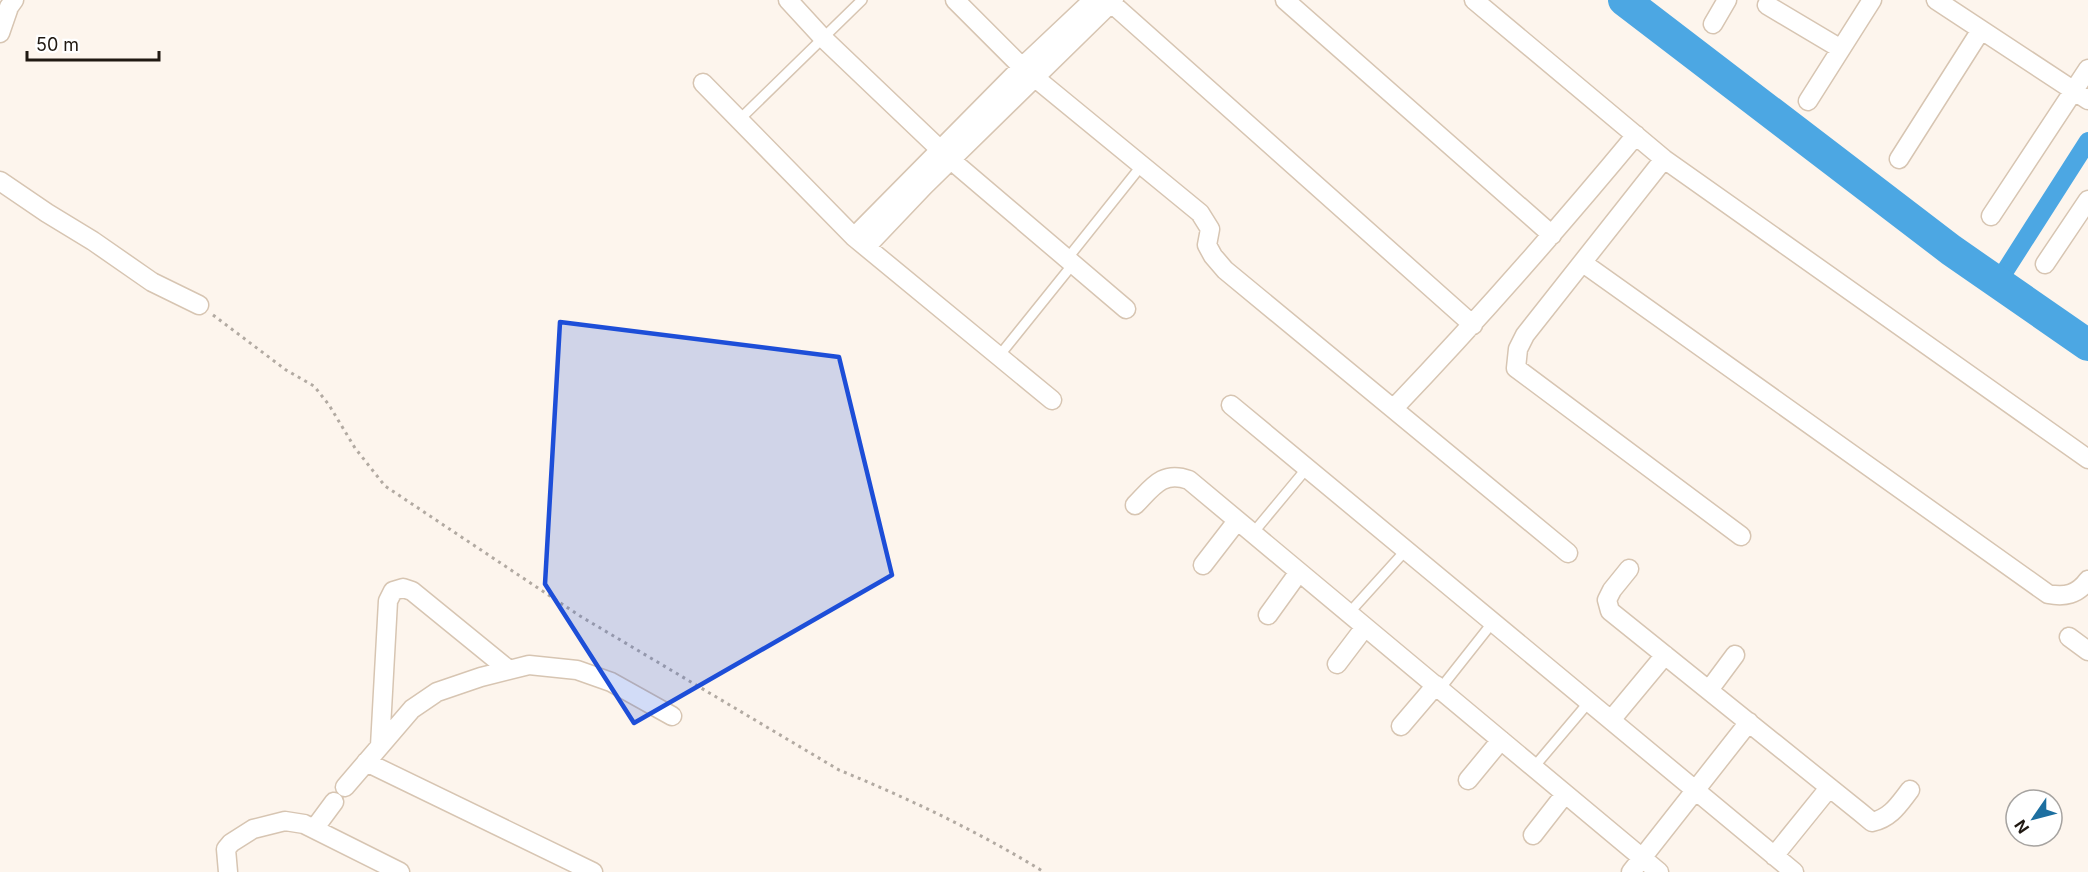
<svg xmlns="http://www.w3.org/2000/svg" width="2088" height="872" viewBox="0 0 2088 872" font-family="Inter,sans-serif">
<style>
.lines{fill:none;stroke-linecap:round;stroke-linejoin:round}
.canal{stroke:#4ca7e3;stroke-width:18}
.river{stroke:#4ca7e3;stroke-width:32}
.service-casing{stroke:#d7c5b2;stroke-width:12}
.minor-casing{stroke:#d7c5b2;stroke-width:21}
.path{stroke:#b2aaa2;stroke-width:3;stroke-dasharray:3 4.5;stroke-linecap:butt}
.service{stroke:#fff;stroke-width:9}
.minor{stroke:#fff;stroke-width:18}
.marked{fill:#1d4ed8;fill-opacity:0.2;stroke:#1d4ed8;stroke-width:4.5;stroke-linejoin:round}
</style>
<rect width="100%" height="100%" fill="#fdf5ed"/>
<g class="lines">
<!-- canal -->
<path class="canal" d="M1998,282L2088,141"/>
<!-- river -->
<path class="river" d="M1624,0L1951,250L2088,345"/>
<!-- service casing -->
<g class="service-casing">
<path id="service" d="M738,121L862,0
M1067,259L1142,165
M999,356L1073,264
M1253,533L1307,468
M1349,613L1406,550
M1440,689L1493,622
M1534,767L1589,702"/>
</g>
<!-- minor casing -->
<g class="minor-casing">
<path id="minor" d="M788,0L823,38L951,160L1126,309
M955,0L1022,67L1200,213L1210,229L1207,245L1213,256L1225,270L1568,553
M1108,0L1473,325
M1285,0L1552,235
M1474,0L1664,159L2088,459
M1936,0L2088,100
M1767,5L1841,49
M1713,24L1727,0
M0,33L9,7L14,0
M703,83L854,237L1052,400
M1808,101L1872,0
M1664,159L1525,335L1518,349L1516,368L1741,536
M1899,159L1981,30
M0,181L47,213L93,241L152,282L199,305
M1991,216L2088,69
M854,237L1022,67L1093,0
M866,247L924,186L1114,0
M1583,263L2048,594C2065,597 2077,595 2088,580
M2045,264L2088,200
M1231,405L1794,872
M1394,408C1478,320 1558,229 1636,135
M1135,505C1152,488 1162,470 1189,480L1659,872
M1203,565L1237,521
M1629,569L1612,590L1607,600L1610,611L1860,812L1872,822C1891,818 1899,804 1910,790
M1268,615L1299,572
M2069,637L2088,651
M1337,664L1365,627
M1709,690L1735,655
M1611,720L1665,655
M1401,726L1436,685
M380,746L388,601L393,591L403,588L412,591L509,670
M366,762L593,872
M1468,780L1501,740
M345,787L412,709L437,692L481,677L529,665L577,670L611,682L672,716
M314,829L334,802
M1533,835L1565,794
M1774,856L1829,788
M228,872L226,849L231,843L253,829L285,821L304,824L400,872
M1631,872L1749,722"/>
</g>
<!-- path -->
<path class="path" d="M213,315L286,370L314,386L329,405L355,448L385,486L580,616L839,770C910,799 979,832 1044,872"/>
<!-- service -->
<use href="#service" class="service"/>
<!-- minor -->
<use href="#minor" class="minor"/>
</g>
<!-- marked area -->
<path class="marked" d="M560,322L839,357L892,575L634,723L545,584Z"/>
<!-- north arrow -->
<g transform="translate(2034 818) rotate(235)"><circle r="28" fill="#ffffff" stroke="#a6a3a0" stroke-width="1.5"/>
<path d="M0-4.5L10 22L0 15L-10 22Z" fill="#1d6fa0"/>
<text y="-9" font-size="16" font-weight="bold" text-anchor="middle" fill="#201912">N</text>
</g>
<!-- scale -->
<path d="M27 51v9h132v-9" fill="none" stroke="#201912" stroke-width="3"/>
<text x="36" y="51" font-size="18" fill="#201912" stroke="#ffffff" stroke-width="4.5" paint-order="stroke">50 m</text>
</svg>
